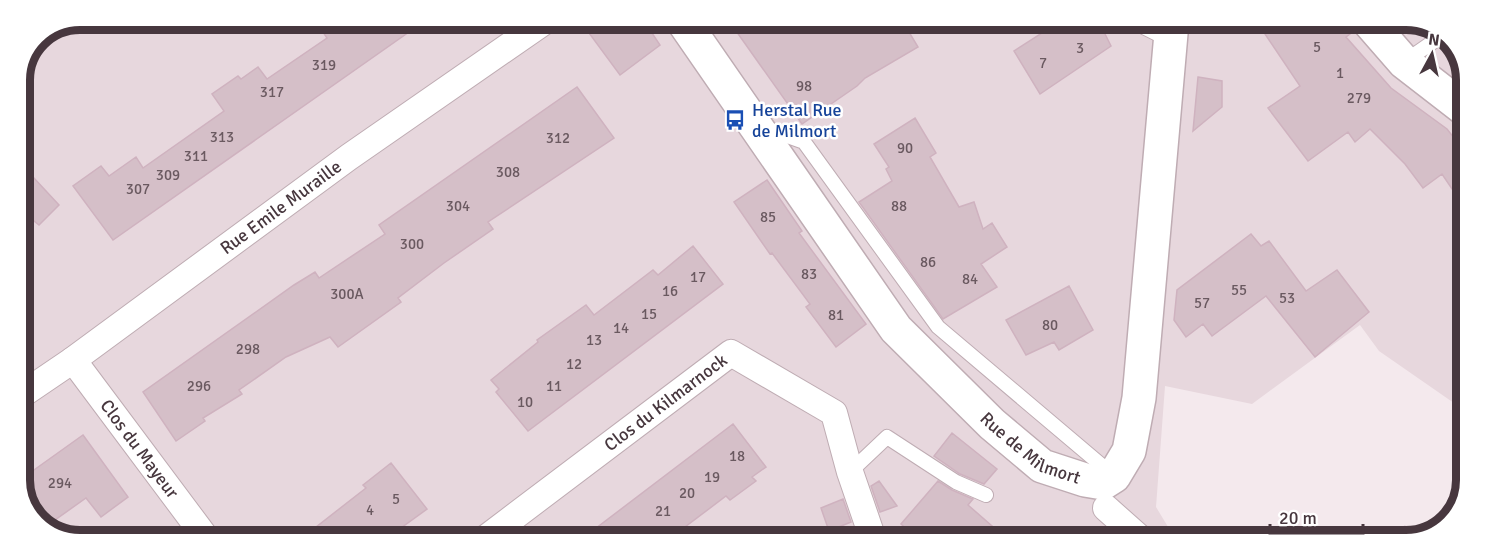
<svg xmlns="http://www.w3.org/2000/svg" width="1486" height="560" viewBox="0 0 1486 560" font-family="Signika,sans-serif">
<style>
.residential{fill:#e7d7dd}
.building{fill:#d5bfc8;stroke:#cfb2bf;stroke-width:1.5}
.lines{fill:none;stroke-linecap:round;stroke-linejoin:round}
.service-casing{stroke:#bfacb3;stroke-width:16}
.minor-casing{stroke:#bfacb3;stroke-width:28}
.tertiary-casing{stroke:#bfacb3;stroke-width:36}
.service{stroke:#fff;stroke-width:14}
.minor{stroke:#fff;stroke-width:26}
.tertiary{stroke:#fff;stroke-width:33}
.labels{text-anchor:middle;dominant-baseline:central;stroke-width:5;stroke-linejoin:round;paint-order:stroke}
.number-label{font-size:15px;fill:#6a5960}
.transit-label{font-size:18px;fill:#164399;stroke:#fff;text-anchor:start}
.street-label{font-size:18px;fill:#47373e;stroke:#fff}
.rim{fill:none;stroke:#47373e;stroke-width:8}
</style>
<rect width="100%" height="100%" fill="#f4e9ed"/>
<!-- residential -->
<path class="residential" d="M80,20L1426,23L1454,43L1466,76L1464,410L1379,351L1360,325L1252,404L1165,386L1156,507L1176,540L60,537L32,517L20,484V76L37,37Z
M1404,525L1432,532L1401,540Z"/>
<!-- building -->
<path class="building" d="M315,20H426L113,240L73,186L101,166L109,176L136,157L143,168L224,111L212,94L238,76L241,79L258,67L267,79L327,38Z
M607,21H644L660,45L620,75L589,33Z
M729,21L903,22L918,47L865,78L857,86L802,124Z
M1059,22H1099L1111,46L1040,94L1014,51Z
M1257,22L1352,23L1354,31L1346,37L1391,88L1447,129L1466,153L1465,208L1442,174L1423,188L1405,164L1370,129L1355,142L1348,132L1308,161L1268,108L1300,86Z
M1198,77L1222,81V107L1193,131Z
M577,87L614,138L488,222L493,229L444,263L398,298L401,302L338,347L330,337L286,357L239,390L242,394L203,418L205,421L176,441L143,392L294,285L315,272L319,278L385,234L379,225Z
M915,118L936,153L930,157L959,207L974,202L983,229L992,223L1007,247L981,264L997,287L943,319L859,202L892,181L886,169L889,167L874,144Z
M20,163L59,205L39,225L34,221L20,233Z
M767,180L802,231L799,233L866,324L836,347L806,307L810,304L772,253L770,254L734,202Z
M1251,234L1261,246L1269,241L1306,291L1337,270L1369,312L1315,357L1266,296L1212,336L1203,324L1186,337L1174,320L1177,290Z
M693,246L723,284L528,431L496,392L499,389L491,380L538,342L537,340L586,305L594,315L653,270L658,275Z
M1069,286L1093,330L1059,350L1054,342L1026,355L1006,320Z
M733,424L766,467L752,477L756,481L730,500L726,496L669,539L583,538Z
M952,433L997,469L984,484L960,474L934,456Z
M83,435L128,497L101,517L86,498L45,527L32,517L20,480Z
M391,463L427,509L387,538H302L366,488L363,485Z
M879,481L897,506L880,512L871,486Z
M938,481L952,490L973,499L968,505L1008,540L917,539L901,524Z
M843,499L851,522L829,531L821,508Z"/>
<g class="lines">
<!-- service casing -->
<g class="service-casing">
<path id="service" d="M1404,62L1443,35
M765,128L804,142L938,327L1113,475
M850,472L887,437L956,482L986,495"/>
</g>
<!-- minor casing -->
<g class="minor-casing">
<g id="minor">
<path d="M1147,22L1171,34"/>
<path id="s1" d="M73,360L206,538"/>
<path id="s2" d="M20,396L73,360L349,157L545,21"/>
<path d="M1106,508L1142,540"/>
<path id="s3" d="M486,538L731,353L834,413L850,472L873,539"/>
</g>
</g>
<!-- tertiary casing -->
<g class="tertiary-casing">
<g id="tertiary">
<path id="s4" d="M683,21L896,329L992,424L1042,466L1085,480L1103,483L1114,476L1129,451L1139,398L1172,22"/>
<path d="M1370,23L1404,62L1466,110"/>
</g>
</g>
<!-- service -->
<use href="#service" class="service"/>
<!-- minor -->
<use href="#minor" class="minor"/>
<!-- tertiary -->
<use href="#tertiary" class="tertiary"/>
</g>
<!-- icons -->
<defs>
<g id="bus-bare" transform="scale(1.62)"><path d="M-5-6H5V4H4V6H2V4H-2V6H-4V4H-5ZM-3.5-4V0h7V-4ZM-3.5 1.2v1.5H-2V1.2ZM2 1.2v1.5H3.5V1.2Z" fill="#1a4fb4" stroke="#fff" stroke-width="2.5" paint-order="stroke"/></g>
</defs>
<g fill-rule="evenodd">
<use href="#bus-bare" x="735" y="120"/>
</g>
<g class="labels">
<!-- number labels -->
<g class="number-label">
<text x="1317" y="47">5</text>
<text x="1080" y="48">3</text>
<text x="1043" y="63">7</text>
<text x="324" y="65">319</text>
<text x="1340" y="73">1</text>
<text x="804" y="86">98</text>
<text x="272" y="92">317</text>
<text x="1359" y="98">279</text>
<text x="222" y="137">313</text>
<text x="558" y="138">312</text>
<text x="905" y="148">90</text>
<text x="196" y="156">311</text>
<text x="508" y="172">308</text>
<text x="168" y="175">309</text>
<text x="138" y="189">307</text>
<text x="458" y="206">304</text>
<text x="899" y="206">88</text>
<text x="768" y="217">85</text>
<text x="412" y="244">300</text>
<text x="928" y="262">86</text>
<text x="809" y="274">83</text>
<text x="698" y="277">17</text>
<text x="970" y="279">84</text>
<text x="1239" y="290">55</text>
<text x="670" y="291">16</text>
<text x="347" y="294">300A</text>
<text x="1287" y="298">53</text>
<text x="1202" y="303">57</text>
<text x="649" y="314">15</text>
<text x="836" y="315">81</text>
<text x="1050" y="325">80</text>
<text x="621" y="328">14</text>
<text x="594" y="340">13</text>
<text x="248" y="349">298</text>
<text x="574" y="364">12</text>
<text x="199" y="386">296</text>
<text x="554" y="386">11</text>
<text x="525" y="402">10</text>
<text x="737" y="456">18</text>
<text x="712" y="477">19</text>
<text x="60" y="483">294</text>
<text x="687" y="493">20</text>
<text x="396" y="499">5</text>
<text x="370" y="510">4</text>
<text x="663" y="511">21</text>
</g>
<!-- transit labels -->
<g class="transit-label">
<text x="752" y="110">Herstal Rue<tspan x="752" dy="21">de Milmort</tspan></text>
</g>
<!-- street labels -->
<g class="street-label">
<text stroke="none"><textPath href="#s2" startOffset="322">Rue Emile Muraille</textPath></text>
<text stroke="none"><textPath href="#s3" startOffset="225">Clos du Kilmarnock</textPath></text>
<text stroke="none"><textPath href="#s4" startOffset="556">Rue de Milmort</textPath></text>
<text stroke="none"><textPath href="#s1" startOffset="111">Clos du Mayeur</textPath></text>
</g>
</g>
<!-- crop -->
<path d="M0 0H1486V560H0ZM80 30H1406A50 50 0 0 1 1456 80V480A50 50 0 0 1 1406 530H80A50 50 0 0 1 30 480V80A50 50 0 0 1 80 30Z" fill="#fff" fill-rule="evenodd"/>
<path class="rim" d="M80 30H1406A50 50 0 0 1 1456 80V480A50 50 0 0 1 1406 530H80A50 50 0 0 1 30 480V80A50 50 0 0 1 80 30Z"/>
<!-- north arrow -->
<g transform="translate(1432 54) rotate(8)" stroke="#ffffff" stroke-width="4.5" paint-order="stroke">
<path d="M0-4.5L10 22L0 15L-10 22Z" fill="#47373e"/>
<text y="-9" font-size="16" font-weight="bold" text-anchor="middle" fill="#47373e">N</text>
</g>
<!-- scale -->
<path d="M1270 524v9h93v-9" fill="none" stroke="#47373e" stroke-width="3"/>
<text x="1279" y="524" font-size="18" fill="#47373e" stroke="#ffffff" stroke-width="4.5" paint-order="stroke">20 m</text>
</svg>
